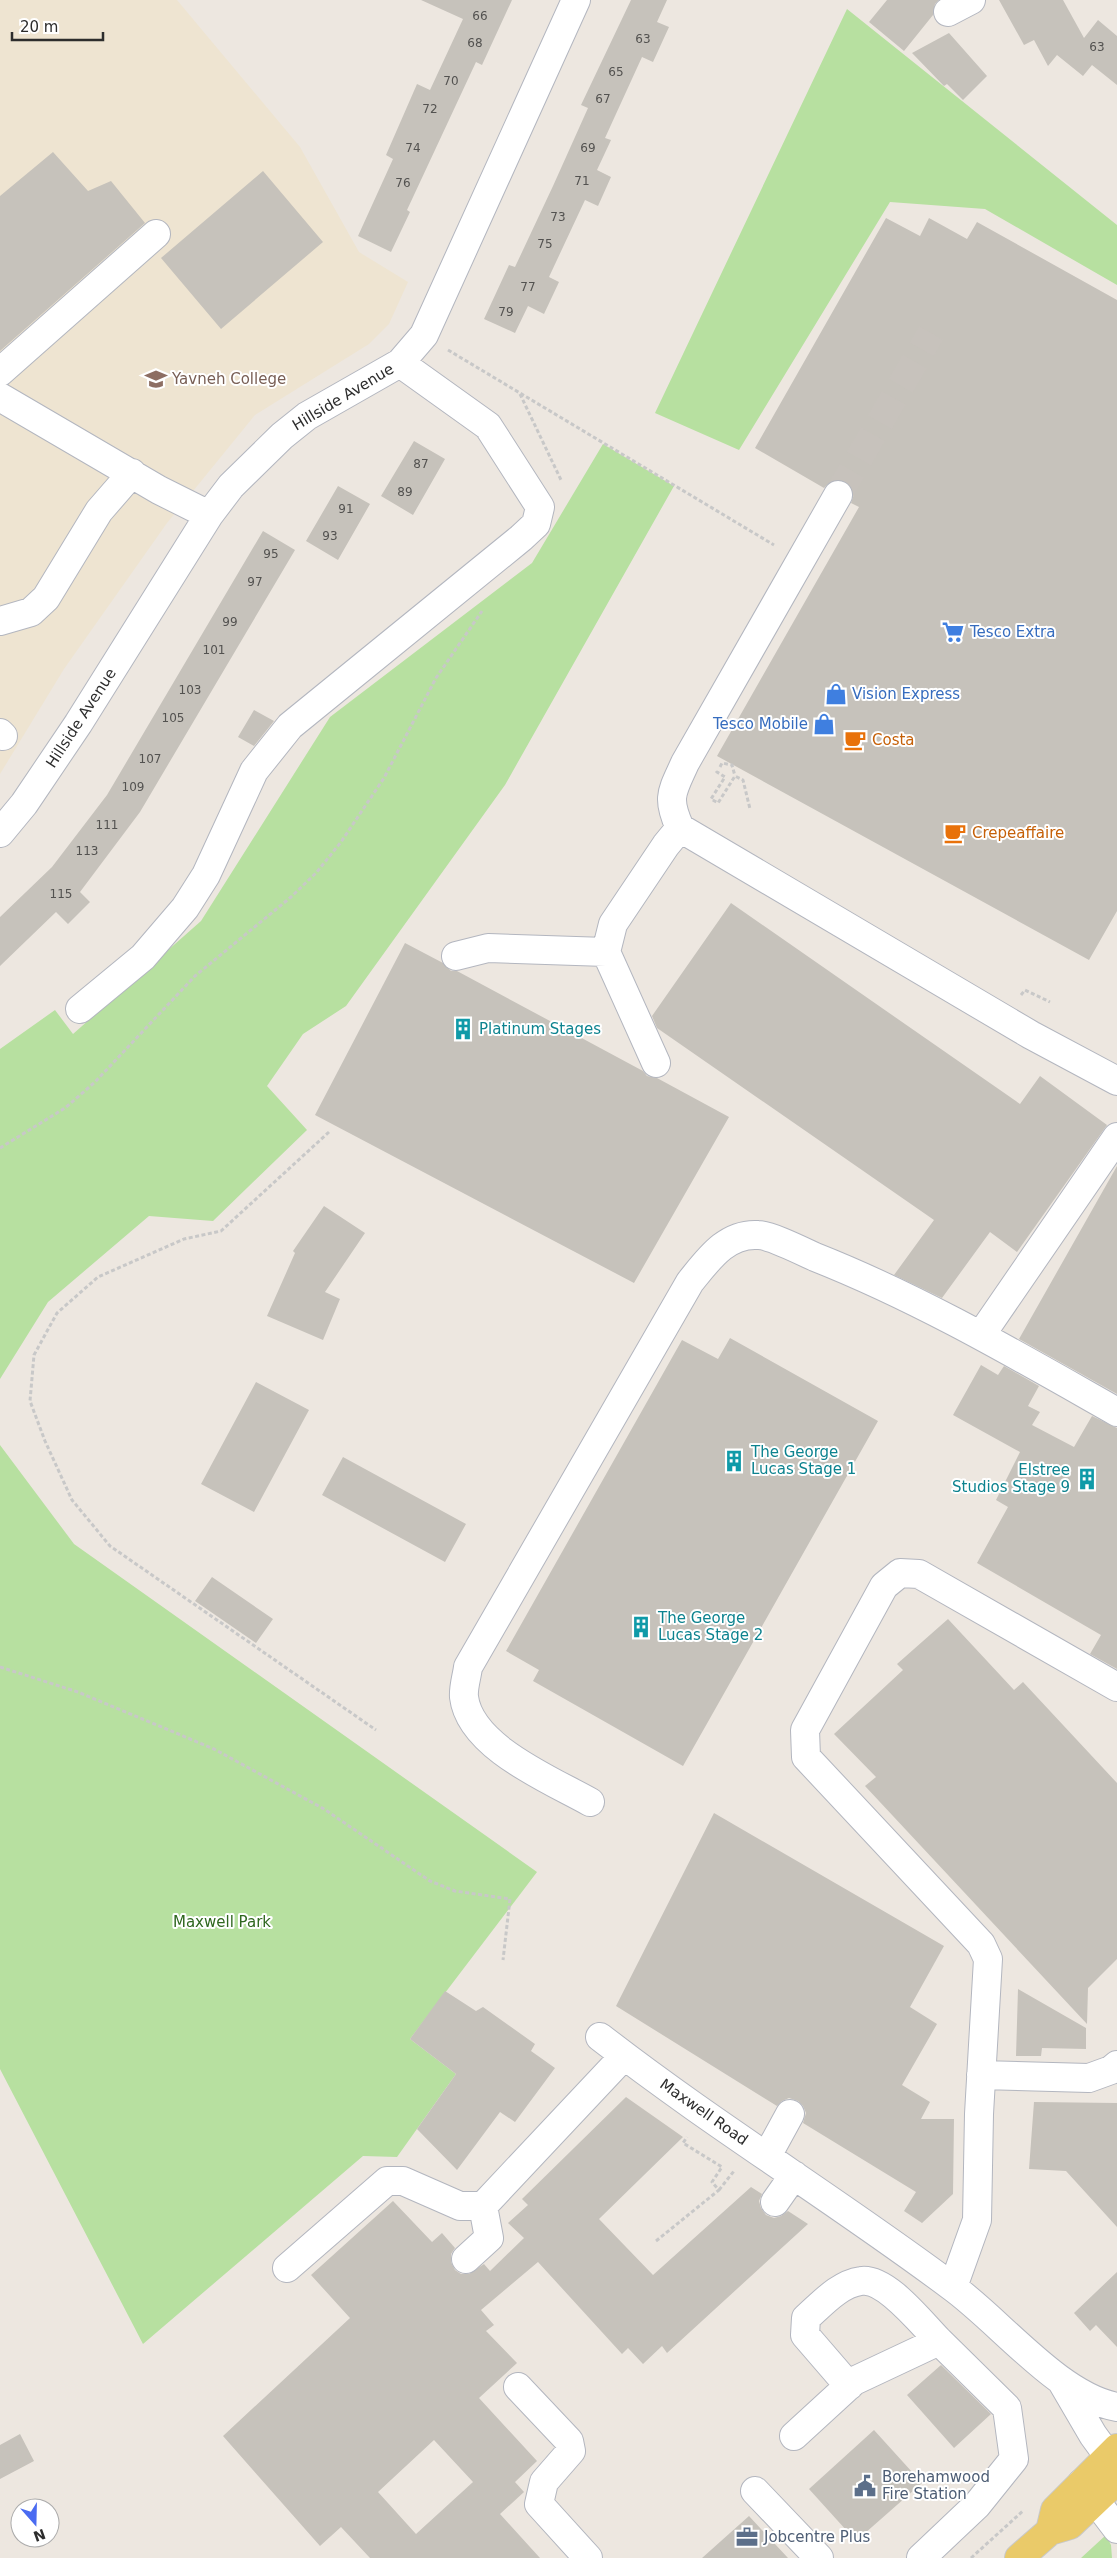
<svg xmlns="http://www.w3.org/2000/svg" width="1117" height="2558" viewBox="0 0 1117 2558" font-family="'DejaVu Sans',sans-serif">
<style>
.education{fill:#eee4d1}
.green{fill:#b7e0a0}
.building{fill:#c6c2bb;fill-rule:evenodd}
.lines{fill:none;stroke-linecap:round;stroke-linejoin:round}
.minor-tunnel{stroke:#c7c2bc;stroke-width:28;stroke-dasharray:28 14;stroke-linecap:butt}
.minor-casing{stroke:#b3b6bf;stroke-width:30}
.major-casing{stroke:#c8c8c8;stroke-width:30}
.path{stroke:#c8c8c8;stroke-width:3;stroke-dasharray:4 2.5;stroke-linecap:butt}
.minor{stroke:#fff;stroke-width:28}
.major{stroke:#eaca69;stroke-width:28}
.labels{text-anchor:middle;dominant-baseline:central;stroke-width:4;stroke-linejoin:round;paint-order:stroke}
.number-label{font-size:12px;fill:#535250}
.education-label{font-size:15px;fill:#785e54;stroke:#fff;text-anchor:start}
.street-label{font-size:15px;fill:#2d2d2d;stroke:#fff}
.shop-label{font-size:15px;fill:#366cbe;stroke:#fff;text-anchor:start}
.food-label{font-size:15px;fill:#c56008;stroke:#fff;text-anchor:start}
.culture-label{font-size:15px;fill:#0d838f;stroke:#fff;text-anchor:start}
.park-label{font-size:15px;fill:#2f671f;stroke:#fff}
.service-label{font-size:15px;fill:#4e5e75;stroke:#fff;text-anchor:start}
</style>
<rect width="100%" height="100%" fill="#ede7e0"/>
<!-- education -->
<path class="education" d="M0,0H177L300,147L359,252L408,282L389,324L369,344L255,415L167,523L64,669L0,774Z"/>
<!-- green -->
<path class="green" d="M847,9L1117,225V285L985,209L890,202L739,450L655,413Z
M603,444L674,486L505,785L346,1006L303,1034L267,1086L307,1130L213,1221L149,1216L48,1302L0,1379V1049L55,1010L73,1034L201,921L330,717L532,563Z
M0,1445L74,1544L537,1872L410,2039L456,2074L397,2157L363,2156L143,2344L0,2069Z
M1106,2535L1111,2545L1112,2558H1081Z"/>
<!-- building -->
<path class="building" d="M421,0H512L482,65L476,62L407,210L410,212L391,252L358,236L393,159L386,155L417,84L430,90L463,19Z
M631,0H667L657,22L669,27L653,62L642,57L605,138L611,140L597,170L611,177L598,206L585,200L549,277L559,282L544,314L528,306L515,333L484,319L509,265L515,267L553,186L588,108L581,105Z
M887,0H939L935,4L933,15L904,51L869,22Z
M999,0H1063L1084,38L1098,20L1117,36V85L1092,65L1083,76L1057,55L1048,66L1034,40L1024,45Z
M949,33L987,76L963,100L947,84L944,86L912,53Z
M53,152L88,191L111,181L145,223L0,351V196Z
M263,171L323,242L221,329L161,258Z
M886,218L920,236L929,218L967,239L977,222L1117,300V911L1089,960L717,756L859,507L851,503L854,494L852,488L846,482L837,479L830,482L824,488L755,448Z
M414,441L445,459L413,515L381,496Z
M338,486L370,504L338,560L306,541Z
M263,531L295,550L140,812L80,892L90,902L68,924L56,912L0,966V917L52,867L107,795Z
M254,710L274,721L254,746L238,737Z
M731,903L1020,1104L1040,1076L1107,1125L1017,1252L990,1232L942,1298L894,1275L934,1220L657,1028L652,1016Z
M405,943L443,963L451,971H457L643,1071L647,1076L657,1078L729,1117L634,1283L315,1115Z
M1117,1166V1394L1019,1339Z
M324,1206L365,1233L325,1292L340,1299L323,1340L267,1316L295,1253L293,1251Z
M730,1338L878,1421L683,1766L533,1681L539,1670L506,1651L682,1340L718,1359Z
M981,1365L998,1375L1004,1366L1039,1386L1028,1406L1040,1412L1032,1425L1074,1447L1092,1416L1117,1428V1669L1090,1654L1101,1635L977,1563L1008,1507L996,1500L1020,1452L953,1415Z
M256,1382L309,1410L254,1512L201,1484Z
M343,1457L466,1524L445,1562L322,1495Z
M212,1577L273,1619L256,1643L195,1601Z
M948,1619L1014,1690L1023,1682L1117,1783V1959L1088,1988L1087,2024L865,1786L876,1777L834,1734L903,1670L897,1664Z
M714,1813L944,1946L910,2007L937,2024L902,2085L930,2102L921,2119H954L953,2194L922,2223L904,2211L916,2192L803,2123L806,2113L803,2106L798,2101L789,2098L782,2101L777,2106L616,2006Z
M1018,1989L1086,2028V2049L1042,2048L1041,2056H1016Z
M445,1991L476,2011L483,2007L535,2044L531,2051L555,2068L515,2122L500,2112L457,2170L417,2129L456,2074L410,2039Z
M626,2097L683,2137L599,2219L653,2275L751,2187L762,2194L759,2201L761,2208L766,2215L774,2218L781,2216L788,2211L808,2224L667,2353L662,2346L643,2364L628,2348L622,2354L538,2262L481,2310L494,2325L486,2331L517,2363L479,2398L537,2461L515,2482L524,2492L500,2514L540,2558H370L341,2527L320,2546L223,2436L350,2318L311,2275L393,2201L432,2242L442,2233L455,2248L451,2254V2262L455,2270L461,2274H469L484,2264L490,2271L524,2238L508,2223L528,2205L522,2199ZM434,2440L473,2482L416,2534L378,2492Z
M1034,2102L1117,2103V2227L1066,2171L1029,2169Z
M1117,2272V2347L1096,2325L1090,2331L1074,2313Z
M941,2365L991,2414L954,2448L907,2395Z
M874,2430L922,2483L856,2541L809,2489Z
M20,2434L34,2461L0,2479V2445Z
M749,2516L788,2558H702Z"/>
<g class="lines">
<!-- minor-tunnel -->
<path class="minor-tunnel" d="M838,495L931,333"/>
<!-- minor casing -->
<g class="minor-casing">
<path id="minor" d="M948,12L971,0
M0,372L156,234
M0,397L159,490L209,515
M838,495L685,763C672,792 666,797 680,828L1031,1035L1117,1081
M0,621L31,612L46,598L99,511L132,473
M0,733L3,736
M0,833L24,804L78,724L209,515L231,486L282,436L307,416L400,363L424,335L576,0
M606,952L656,1063
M456,956L488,948L606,952L613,924L666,845L680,828
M80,1009L143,957L185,908L206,875L254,771L290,726L521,538L536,524L540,507L488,426L400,363
M981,1335L1117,1137
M590,1802C551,1780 470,1747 464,1697C463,1688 467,1676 468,1667L690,1282C708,1260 726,1233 758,1235C770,1235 802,1251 815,1257C921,1299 1018,1356 1117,1412
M600,2037C713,2125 836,2200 951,2286C1000,2321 1058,2396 1117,2407
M981,2075L1089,2078L1111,2070L1117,2065
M767,2156L790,2114
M775,2202L794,2175
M483,2206L624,2056
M466,2259L489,2238L483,2206
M287,2268L387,2181H403L460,2206H483
M953,2287L977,2220L979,2114L988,1959L981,1944L806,1757L805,1730L884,1586L900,1573L919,1574L1117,1687
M1062,2382L1093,2435L1117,2468
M849,2386L805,2335L806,2318C822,2304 839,2284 861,2281C886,2277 922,2324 939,2341
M518,2387L569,2441L571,2451L544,2482L539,2504L588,2558
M794,2436L854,2381L939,2341L1007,2408L1014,2459L977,2505L921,2558
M1082,2483L1117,2529
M755,2491L819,2558"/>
</g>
<!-- major casing -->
<g class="major-casing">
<path id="major" d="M1050,2531L1055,2510L1117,2448
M1019,2558L1050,2531L1070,2525L1117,2480"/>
</g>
<!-- path -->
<path class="path" d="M448,350L774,545
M520,394L562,482
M720,767L722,763L732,765L735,776
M716,773L717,772L725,777L711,799L718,803L735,776L743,780L750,809
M1021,995L1025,990L1050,1002
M329,1132L221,1231L184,1239L98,1277L57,1313L34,1355L30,1401L45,1441L72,1500L110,1546L376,1730
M0,1148L65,1108L95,1082L195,976L291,897L316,873L341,842L384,778L436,678L482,611
M0,1667L78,1692L214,1749L324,1809L430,1881L455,1891L510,1899L503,1960
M719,2190L734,2171
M656,2241L719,2190L712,2182L722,2167L683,2143L687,2137
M971,2558L1024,2510"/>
<!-- minor -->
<use href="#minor" class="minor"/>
<!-- major -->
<use href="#major" class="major"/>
</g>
<!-- icons -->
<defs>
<g id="school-bare" transform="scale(1.725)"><path d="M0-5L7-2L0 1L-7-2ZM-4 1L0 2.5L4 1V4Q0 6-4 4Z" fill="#8d6e63" stroke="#fff" stroke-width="2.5" paint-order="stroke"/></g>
<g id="supermarket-bare" transform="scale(1.725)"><path d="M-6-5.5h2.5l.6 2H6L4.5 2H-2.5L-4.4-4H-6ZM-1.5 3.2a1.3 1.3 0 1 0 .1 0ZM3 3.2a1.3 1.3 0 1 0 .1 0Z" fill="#3f7fe0" stroke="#fff" stroke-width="2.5" paint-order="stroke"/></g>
<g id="shop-bare" transform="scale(1.725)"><path d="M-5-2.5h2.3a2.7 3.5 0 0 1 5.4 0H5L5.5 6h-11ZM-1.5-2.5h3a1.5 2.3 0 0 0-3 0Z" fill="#3f7fe0" stroke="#fff" stroke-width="2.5" paint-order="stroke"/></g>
<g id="cafe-bare" transform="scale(1.725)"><path d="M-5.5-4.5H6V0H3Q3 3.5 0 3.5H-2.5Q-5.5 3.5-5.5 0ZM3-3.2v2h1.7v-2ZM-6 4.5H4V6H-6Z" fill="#e8710a" stroke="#fff" stroke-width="2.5" paint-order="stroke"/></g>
<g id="building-bare" transform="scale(1.725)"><path d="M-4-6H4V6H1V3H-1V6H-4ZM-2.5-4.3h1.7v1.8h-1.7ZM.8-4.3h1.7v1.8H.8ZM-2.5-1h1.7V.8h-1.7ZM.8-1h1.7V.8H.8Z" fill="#0f9aa8" stroke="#fff" stroke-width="2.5" paint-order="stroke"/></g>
<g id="civic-bare" transform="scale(1.725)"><path d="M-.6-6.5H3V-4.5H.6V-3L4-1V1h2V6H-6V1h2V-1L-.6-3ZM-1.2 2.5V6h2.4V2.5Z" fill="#5c6f8a" stroke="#fff" stroke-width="2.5" paint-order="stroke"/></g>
<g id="office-bare" transform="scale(1.725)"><path d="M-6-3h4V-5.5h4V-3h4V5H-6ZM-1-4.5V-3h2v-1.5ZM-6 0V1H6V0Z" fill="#5c6f8a" stroke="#fff" stroke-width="2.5" paint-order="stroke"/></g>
</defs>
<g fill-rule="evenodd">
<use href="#school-bare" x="156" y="379"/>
<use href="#supermarket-bare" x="953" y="632"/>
<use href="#shop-bare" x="836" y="694"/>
<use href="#shop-bare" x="824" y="724"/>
<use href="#cafe-bare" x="855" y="740"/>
<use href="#cafe-bare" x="955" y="833"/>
<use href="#building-bare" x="463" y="1029"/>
<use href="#building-bare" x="734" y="1461"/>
<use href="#building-bare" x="1087" y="1479"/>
<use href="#building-bare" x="641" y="1627"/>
<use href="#civic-bare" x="865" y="2486"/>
<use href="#office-bare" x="747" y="2537"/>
</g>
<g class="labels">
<!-- number labels -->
<g class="number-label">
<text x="480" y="16">66</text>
<text x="643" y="39">63</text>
<text x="475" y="43">68</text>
<text x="1097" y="47">63</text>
<text x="616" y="72">65</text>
<text x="451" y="81">70</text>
<text x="603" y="99">67</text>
<text x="430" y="109">72</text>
<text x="413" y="148">74</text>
<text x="588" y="148">69</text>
<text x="582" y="181">71</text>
<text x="403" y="183">76</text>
<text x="558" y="217">73</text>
<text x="545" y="244">75</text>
<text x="528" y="287">77</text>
<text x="506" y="312">79</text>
<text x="421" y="464">87</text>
<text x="405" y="492">89</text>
<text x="346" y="509">91</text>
<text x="330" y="536">93</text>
<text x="271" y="554">95</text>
<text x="255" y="582">97</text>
<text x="230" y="622">99</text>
<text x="214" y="650">101</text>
<text x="190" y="690">103</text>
<text x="173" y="718">105</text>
<text x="150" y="759">107</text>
<text x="133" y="787">109</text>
<text x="107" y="825">111</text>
<text x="87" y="851">113</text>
<text x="61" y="894">115</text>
</g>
<!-- education labels -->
<g class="education-label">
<text x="172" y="379">Yavneh College</text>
</g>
<!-- street labels -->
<g class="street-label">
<text transform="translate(343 397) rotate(-31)">Hillside Avenue</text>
<text transform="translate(81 718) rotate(-57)">Hillside Avenue</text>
<text transform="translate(704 2112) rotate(35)">Maxwell Road</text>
</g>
<!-- shop labels -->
<g class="shop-label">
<text x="970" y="632">Tesco Extra</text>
<text x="852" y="694">Vision Express</text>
<text x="808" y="724" text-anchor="end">Tesco Mobile</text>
</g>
<!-- food labels -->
<g class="food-label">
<text x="872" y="740">Costa</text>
<text x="972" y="833">Crepeaffaire</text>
</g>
<!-- culture labels -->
<g class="culture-label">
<text x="479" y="1029">Platinum Stages</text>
<text x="751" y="1452">The George<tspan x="751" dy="17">Lucas Stage 1</tspan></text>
<text x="1070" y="1470" text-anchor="end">Elstree<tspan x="1070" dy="17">Studios Stage 9</tspan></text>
<text x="658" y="1618">The George<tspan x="658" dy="17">Lucas Stage 2</tspan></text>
</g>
<!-- park labels -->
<g class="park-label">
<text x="222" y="1922">Maxwell Park</text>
</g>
<!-- service labels -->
<g class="service-label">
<text x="882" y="2477">Borehamwood<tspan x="882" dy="17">Fire Station</tspan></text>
<text x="764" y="2537">Jobcentre Plus</text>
</g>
</g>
<!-- north arrow -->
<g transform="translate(35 2523) rotate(160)"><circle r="24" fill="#ffffff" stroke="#ababab"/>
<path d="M0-4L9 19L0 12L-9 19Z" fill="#4a6bf1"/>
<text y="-8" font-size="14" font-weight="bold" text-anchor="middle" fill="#2d2d2d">N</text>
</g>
<!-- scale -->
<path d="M12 32v8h91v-8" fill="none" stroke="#2d2d2d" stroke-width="2.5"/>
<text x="20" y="32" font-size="15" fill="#2d2d2d" stroke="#ffffff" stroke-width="4" paint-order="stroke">20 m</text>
</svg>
